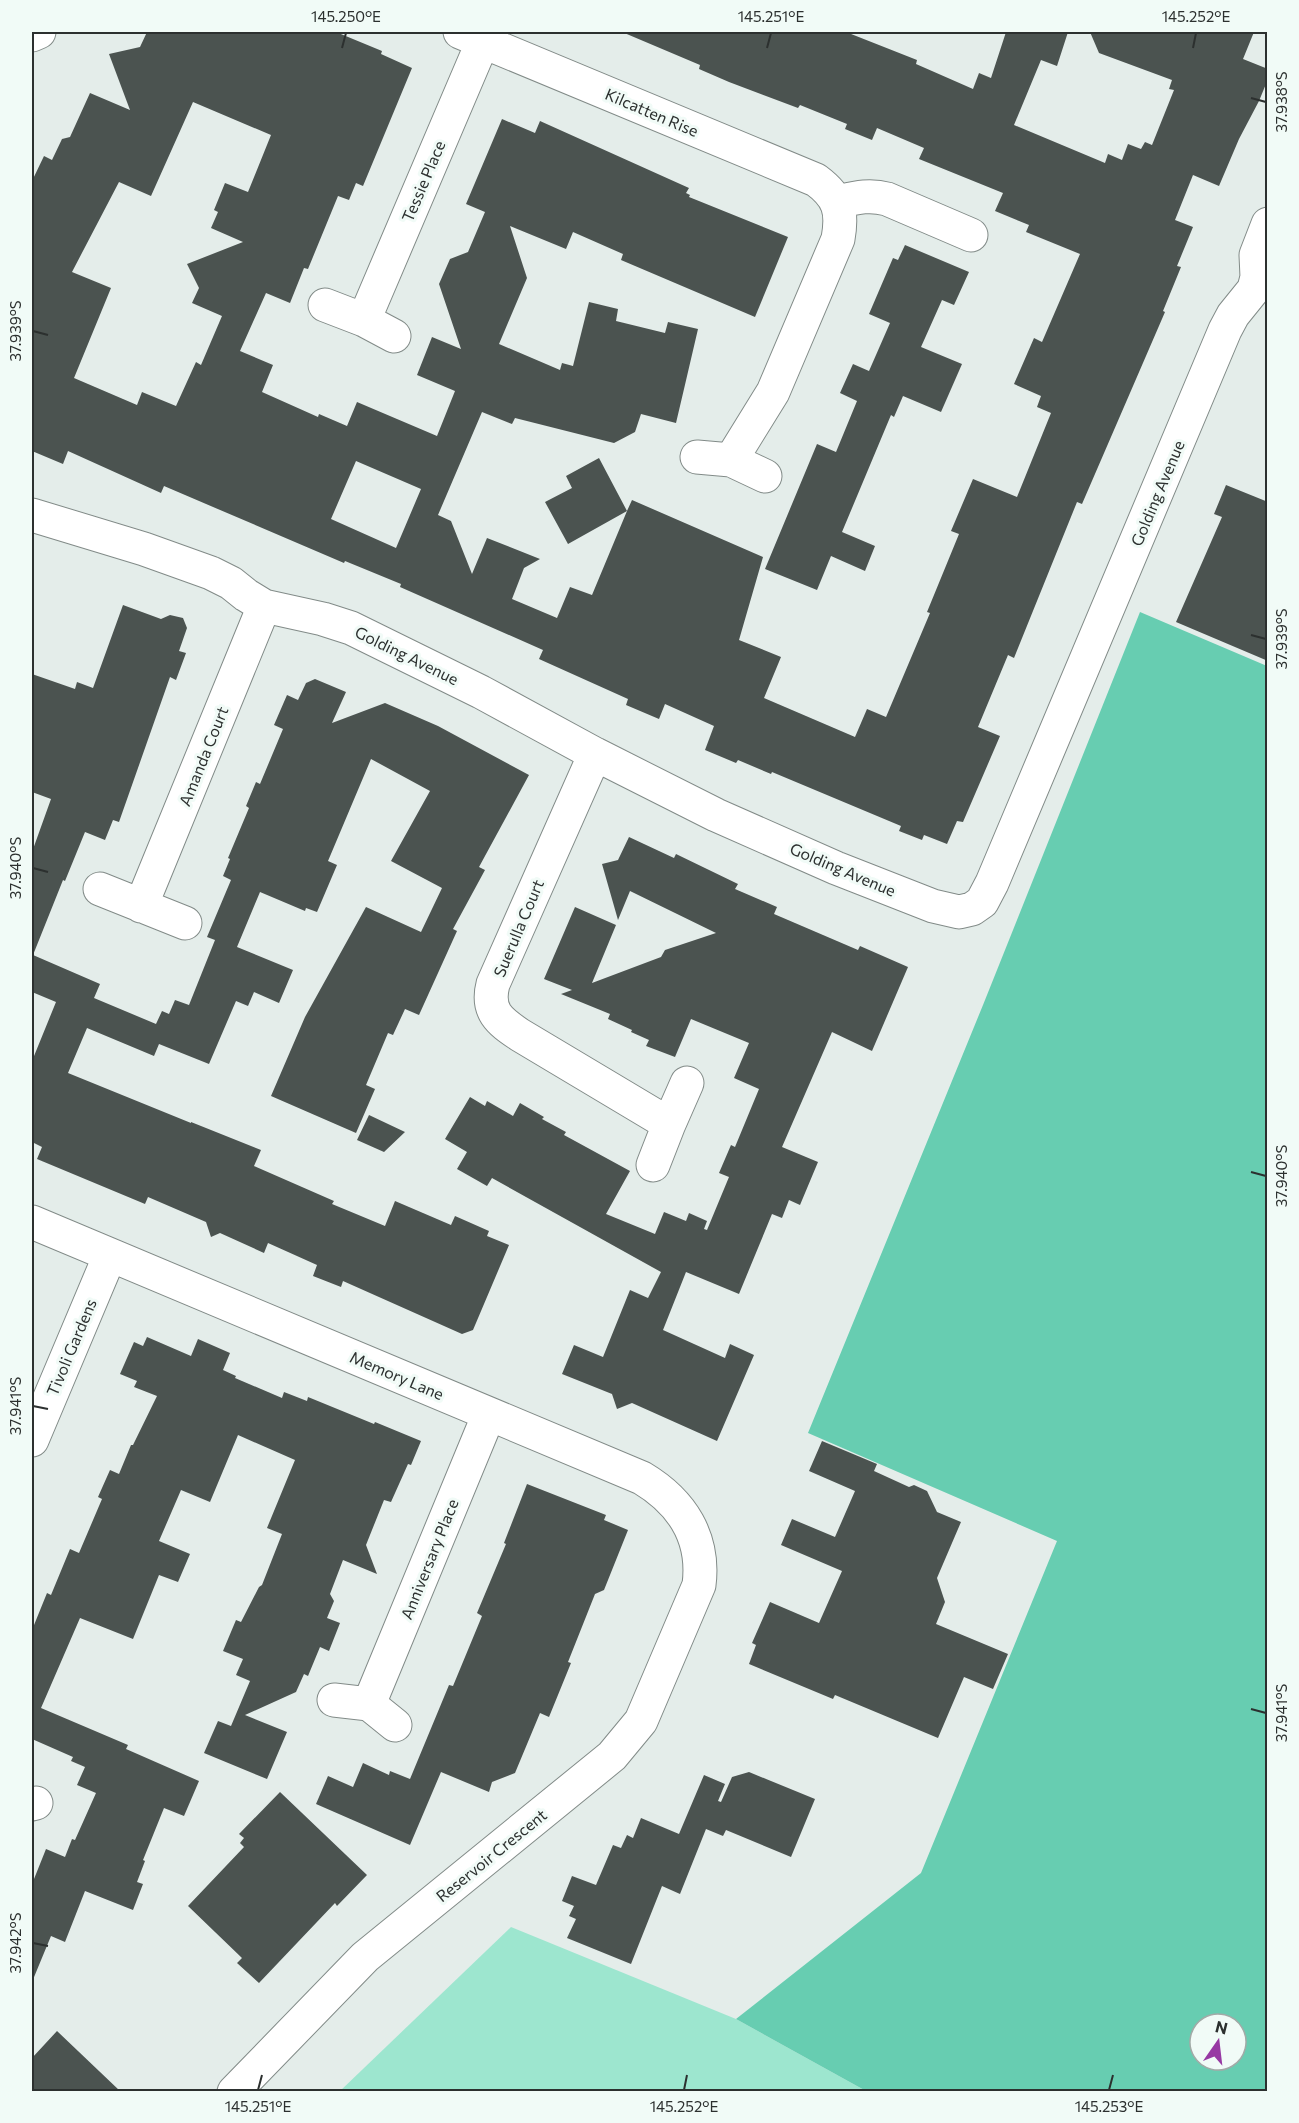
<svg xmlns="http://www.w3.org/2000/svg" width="1299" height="2123" viewBox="0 0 1299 2123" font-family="Commissioner,sans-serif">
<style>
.green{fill:#9de6cf}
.forest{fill:#67cdb1;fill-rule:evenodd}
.building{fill:#4b5350;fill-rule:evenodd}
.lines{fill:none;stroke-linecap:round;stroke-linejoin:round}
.minor-casing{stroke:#828b88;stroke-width:35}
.minor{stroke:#fff;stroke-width:33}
.ticks{fill:none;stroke:#2c302f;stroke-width:2}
.labels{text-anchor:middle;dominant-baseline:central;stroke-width:6;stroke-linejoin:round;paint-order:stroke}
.street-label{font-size:16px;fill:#2c302f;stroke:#f1fbf7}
.neatline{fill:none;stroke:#2c302f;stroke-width:2}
.ticks-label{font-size:15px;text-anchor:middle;fill:#2c302f}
</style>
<rect width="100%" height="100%" fill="#e4edea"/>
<!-- green -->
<path class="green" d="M511,1927L736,2019L866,2091L339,2092Z"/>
<!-- forest -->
<path class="forest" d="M1140,612L1267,666V2091H866L736,2019L921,1873L1057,1541L808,1433L983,1005ZM1200,2024H1236V2060H1200Z"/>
<!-- building -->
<path class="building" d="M147,32H336L382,51L381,54L412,68L363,186L356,183L349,200L338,196L308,269L304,268L290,303L266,293L240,351L273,365L262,392L318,417L319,414L347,426L357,402L437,436L455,391L417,375L432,337L461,349L439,284L450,259L468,252L485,212L466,204L502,119L535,133L540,121L689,188L686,193L690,195L689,197L788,237L755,317L621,260L623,254L573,232L566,249L510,226L527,278L499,344L560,370L562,363L573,366L589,302L618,309L616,321L665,333L668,322L698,329L684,389L676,423L641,414L635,432L614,443L515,418L512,424L482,412L438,515L451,521L472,574L487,538L540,559L524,568L512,599L557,618L570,587L592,595L627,511L568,544L545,502L572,488L566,476L599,458L627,511L632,500L763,557L739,640L781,657L764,698L855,737L867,709L886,717L930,613L927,612L959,534L951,531L973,479L1017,497L1051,413L1037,407L1041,396L1014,384L1034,338L1042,342L1080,254L1026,232L1029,225L995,211L1003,193L919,159L924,148L877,128L872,140L845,129L847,124L800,105L798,108L729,82L699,69L700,65L622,32H846L917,60L916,64L973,89L979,73L991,78L1006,32H1068L1057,66L1041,60L1014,125L1105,163L1108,154L1122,160L1128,144L1141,149L1145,142L1152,145L1174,90L1169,89L1172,80L1099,53L1090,32H1254L1243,59L1268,69V79L1259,101L1239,139L1219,186L1193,175L1175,220L1193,227L1177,266L1181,267L1163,311L1165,312L1082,504L1077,502L1014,658L1008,655L978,727L1000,736L963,822L957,821L947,844L924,835L922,840L899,831L901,826L772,772L771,774L738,760L736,763L705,750L714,726L665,704L659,719L626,705L628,699L539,659L543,650L400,587L401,584L345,561L344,563L164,486L161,493L68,451L63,464L32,451V181L44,156L52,160L62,139L70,137L90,93L130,110L109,54L140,47ZM193,102L271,135L248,192L225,183L214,210L218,212L211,228L243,242L187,264L199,288L192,303L222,316L201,365L196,362L176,406L142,392L137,405L74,378L111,288L72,272L119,182L151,196ZM356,461L421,489L396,548L331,519Z
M905,245L969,272L954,305L942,300L921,347L962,364L941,412L903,396L894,417L891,415L842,532L875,546L865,571L831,556L817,590L765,569L817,444L836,452L857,401L840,393L853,364L869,371L890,323L869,314L893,258L898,260Z
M1226,485L1268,502V661L1176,622L1222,517L1214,514Z
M123,605L161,619L170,615L183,618L187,628L179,651L186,653L176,680L170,677L119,822L113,820L105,840L85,832L65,881L63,880L33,955L100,984L94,998L156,1024L162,1011L169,1014L175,1000L189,1005L215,940L207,937L231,880L223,876L230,859L228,858L249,808L246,806L256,782L260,784L283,729L274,725L287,695L298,700L306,683L315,679L346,692L332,723L385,703L438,726L529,775L479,867L485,870L453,929L457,931L419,1015L405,1009L393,1035L388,1033L366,1085L375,1089L356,1133L271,1096L305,1017L366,907L421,932L442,888L391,861L430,791L371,759L328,861L337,865L317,912L306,908L305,911L260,892L237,947L293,970L279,1003L254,992L248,1006L236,1001L209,1064L159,1044L154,1056L87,1028L68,1073L191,1123V1122L261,1150L254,1166L334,1201L332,1204L385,1226L395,1201L451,1225L455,1216L489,1231L487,1236L509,1245L473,1330L462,1334L343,1281L341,1287L313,1276L317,1265L268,1243L264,1253L220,1233L211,1237L206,1222L148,1197L145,1204L37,1159L42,1147L32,1142V1061L56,1002L32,992V852L51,799L32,792V674L75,689L77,682L93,688Z
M629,837L674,858L676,854L738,884L735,889L777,907L774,914L858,950L860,946L908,967L872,1051L832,1032L782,1147L818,1162L800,1205L789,1200L782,1218L772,1214L739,1294L686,1272L663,1330L725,1358L730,1344L754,1355L717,1441L632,1403L617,1409L612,1394L562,1374L574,1345L603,1357L630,1290L648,1298L661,1272L492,1178L487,1186L457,1169L467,1152L445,1139L470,1097L485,1106L487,1101L513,1116L520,1103L544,1117L542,1119L566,1132L564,1135L630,1171L606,1214L655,1234L664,1212L686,1221L689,1213L707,1221L704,1229L707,1230L729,1177L719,1173L731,1145L735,1147L759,1089L734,1078L749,1043L691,1019L675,1057L646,1046L649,1040L631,1032L632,1030L608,1019L610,1014L561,994L572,990L544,979L575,907L616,925L592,983L661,957L665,950L716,933L630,891L618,920L602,864L618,860Z
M369,1115L405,1132L384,1152L357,1140Z
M147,1337L191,1356L198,1339L230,1353L223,1370L236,1376L235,1378L282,1398L284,1392L307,1401L308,1397L374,1424L375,1422L421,1441L411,1465L408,1464L391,1502L384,1500L366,1545L377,1574L343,1560L330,1594L334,1601L327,1618L340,1623L329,1651L320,1647L308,1676L304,1674L296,1692L245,1715L287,1732L267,1779L204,1753L218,1721L231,1726L250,1681L236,1675L243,1659L223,1651L236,1620L241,1622L259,1587L262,1585L282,1534L267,1528L295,1460L238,1435L210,1502L181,1490L159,1541L190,1554L178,1582L159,1575L133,1639L80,1618L41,1708L128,1745L126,1749L199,1781L184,1816L164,1808L143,1860L145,1861L137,1882L143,1884L133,1910L85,1891L65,1942L51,1936L32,1982V1884L46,1849L65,1857L72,1839L75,1840L96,1793L77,1785L85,1767L71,1761L73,1757L32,1739V1630L47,1593L51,1595L70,1549L79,1553L102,1499L98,1497L110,1470L119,1474L131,1445H133L157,1396L134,1387L137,1381L120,1374L134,1342L143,1346Z
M822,1441L877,1464L874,1471L909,1487L914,1485L927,1491L937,1512L961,1522L937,1578L945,1602L936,1624L1008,1654L993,1689L964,1677L938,1738L835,1695L833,1699L749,1664L756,1645L752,1643L770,1602L819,1623L842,1571L781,1545L792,1519L835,1537L855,1491L809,1471Z
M527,1484L606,1515L604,1520L628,1530L604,1590L595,1594L568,1662L571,1663L549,1717L540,1713L515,1773L492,1782L489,1792L441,1772L410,1845L316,1804L328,1776L353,1787L363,1763L389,1775L390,1771L410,1779L449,1685L453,1686L482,1616L477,1613L506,1544L504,1543Z
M749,1772L815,1799L791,1857L726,1830L723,1836L706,1829L680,1894L662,1886L631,1964L567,1938L576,1919L569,1916L574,1906L562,1901L572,1876L596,1885L613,1845L621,1848L627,1835L633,1838L641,1818L679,1834L704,1775L725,1784L718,1801L721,1802L732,1777Z
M280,1792L367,1875L337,1906L335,1903L259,1983L237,1963L242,1958L188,1906L244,1847L240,1843L244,1838L239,1834Z
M57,2031L120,2091H32V2058Z"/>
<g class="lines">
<!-- minor casing -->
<g class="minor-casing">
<path id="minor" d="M460,32L816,180C839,197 843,211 838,239L773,392L731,460
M32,35L39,32
M837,202C855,198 869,194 887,199L971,235
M325,305L364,320L483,41
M364,320L394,336
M697,457L731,460L765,476
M32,515L144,549L211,573L231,583L246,595L264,606L323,619L351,628L481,692L595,754L716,815L836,868L933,906L959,912L972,909L982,902L992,883L1225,330L1233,315L1254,289L1257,277L1256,255L1268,224
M595,754L493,984C486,1011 499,1021 520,1035L669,1124L653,1165
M100,889L185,923
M141,906L264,606
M669,1124L687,1083
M32,1222L642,1478C682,1502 705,1538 699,1585L641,1721L612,1756L365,1957L234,2092
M32,1440L110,1255
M334,1700L369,1704L395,1725
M369,1704L489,1414
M32,1804L36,1803"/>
</g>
<!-- minor -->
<use href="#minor" class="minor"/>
</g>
<!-- ticks -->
<path class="ticks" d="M342,48L346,33M767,48L771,33M1193,48L1196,33M1251,98L1266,102M33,331L48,335M1251,635L1266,639M33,868L48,872M1251,1172L1266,1176M33,1406L48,1409M1251,1709L1266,1713M33,1943L48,1946M258,2090L262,2075M684,2090L687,2075M1109,2090L1113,2075"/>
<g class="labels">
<!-- street labels -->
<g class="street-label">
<text transform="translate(652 112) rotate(23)">Kilcatten Rise</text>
<text transform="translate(423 181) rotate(-67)">Tessie Place</text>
<text transform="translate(1157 493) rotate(-67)">Golding Avenue</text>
<text transform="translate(407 655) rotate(26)">Golding Avenue</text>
<text transform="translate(203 756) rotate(-68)">Amanda Court</text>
<text transform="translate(843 869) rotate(23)">Golding Avenue</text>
<text transform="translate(518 928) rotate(-67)">Suerulla Court</text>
<text transform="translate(71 1347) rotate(-67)">Tivoli Gardens</text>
<text transform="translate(397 1375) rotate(23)">Memory Lane</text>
<text transform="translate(429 1559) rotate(-68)">Anniversary Place</text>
<text transform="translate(491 1855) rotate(-39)">Reservoir Crescent</text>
</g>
</g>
<!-- border -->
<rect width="1299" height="2123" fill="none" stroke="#f1fbf7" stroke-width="66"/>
<!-- north arrow -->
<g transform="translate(1218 2042) rotate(14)"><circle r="28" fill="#f1fbf7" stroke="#a2aaa7" stroke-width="1.5"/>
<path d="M0-4.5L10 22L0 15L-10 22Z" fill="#9739a3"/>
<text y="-9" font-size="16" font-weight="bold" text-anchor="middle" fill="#2c302f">N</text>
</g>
<rect x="33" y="33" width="1233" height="2057" class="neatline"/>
<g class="ticks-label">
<text x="346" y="22">145.250°E</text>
<text x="771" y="22">145.251°E</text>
<text x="1196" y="22">145.252°E</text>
<text transform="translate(1282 102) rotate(-90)" y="5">37.938°S</text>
<text transform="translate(16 331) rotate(-90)" y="5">37.939°S</text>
<text transform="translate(1282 639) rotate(-90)" y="5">37.939°S</text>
<text transform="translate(16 868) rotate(-90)" y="5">37.940°S</text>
<text transform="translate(1282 1176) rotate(-90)" y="5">37.940°S</text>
<text transform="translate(16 1406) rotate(-90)" y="5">37.941°S</text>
<text transform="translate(1282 1713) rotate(-90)" y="5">37.941°S</text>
<text transform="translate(16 1943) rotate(-90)" y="5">37.942°S</text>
<text x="258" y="2112">145.251°E</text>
<text x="684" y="2112">145.252°E</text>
<text x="1109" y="2112">145.253°E</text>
</g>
</svg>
